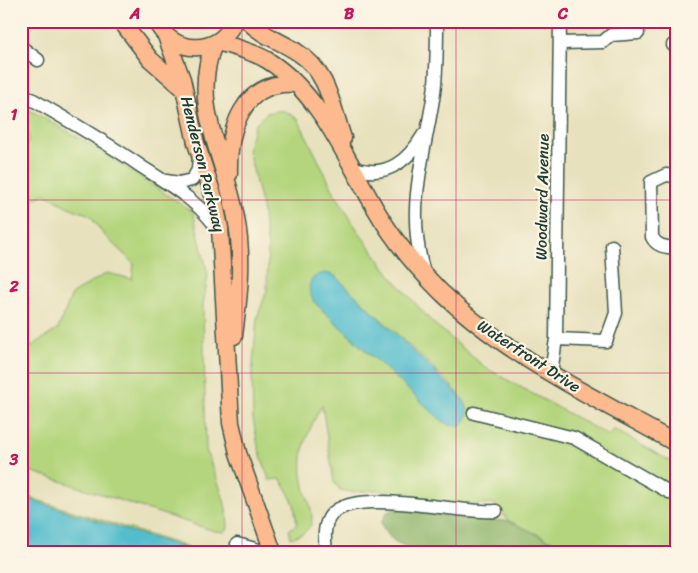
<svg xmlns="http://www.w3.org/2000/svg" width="698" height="573" viewBox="0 0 698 573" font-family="Sriracha,sans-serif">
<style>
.green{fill:#b4d57d;stroke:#6a8958;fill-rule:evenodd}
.forest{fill:#8fb66c;stroke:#577a50}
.water{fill:#52bdce;stroke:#387d81}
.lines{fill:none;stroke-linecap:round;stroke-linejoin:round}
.minor-casing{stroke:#3d5649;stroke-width:15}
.major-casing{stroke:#3d5649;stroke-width:19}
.minor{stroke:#fff;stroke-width:12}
.major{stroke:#fcba8e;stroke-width:16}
.grid{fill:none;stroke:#c2185b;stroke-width:1;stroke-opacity:0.55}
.labels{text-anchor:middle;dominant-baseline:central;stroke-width:4.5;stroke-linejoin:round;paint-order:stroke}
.street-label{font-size:16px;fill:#1f3d34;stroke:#fcf5e5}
.neatline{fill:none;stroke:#c2185b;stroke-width:2}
.grid-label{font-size:16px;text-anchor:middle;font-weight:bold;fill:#c2185b}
</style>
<rect width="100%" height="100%" fill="#fcf5e5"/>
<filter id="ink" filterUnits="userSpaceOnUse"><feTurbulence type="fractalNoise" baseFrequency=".02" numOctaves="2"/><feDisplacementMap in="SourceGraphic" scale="10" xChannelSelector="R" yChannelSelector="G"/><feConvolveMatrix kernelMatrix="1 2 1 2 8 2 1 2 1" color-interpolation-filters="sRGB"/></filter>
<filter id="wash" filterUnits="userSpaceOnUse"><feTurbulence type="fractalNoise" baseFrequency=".0096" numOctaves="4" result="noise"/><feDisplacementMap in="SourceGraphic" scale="20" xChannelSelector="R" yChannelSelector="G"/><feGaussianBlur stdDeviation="1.12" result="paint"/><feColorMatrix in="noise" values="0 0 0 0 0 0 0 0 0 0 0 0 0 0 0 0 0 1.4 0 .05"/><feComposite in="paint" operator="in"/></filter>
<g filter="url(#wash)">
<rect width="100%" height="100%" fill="#e8e1bd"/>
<!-- green -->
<path class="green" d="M21,105L93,146L193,212L208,275L203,305L206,449C214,476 228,499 228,528L225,532L214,531L21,468V364L27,349L58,329L72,294L107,273L132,279L134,264L103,234L90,215L68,207L45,194L34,199L21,210V156L29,140L27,131L21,123Z
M275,111H285L298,119L334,192L360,234L391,276L432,322L486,368L609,436L613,429L677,465V552H575L509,521L493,503L465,505L408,499L378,490L351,492L340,490L334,482L322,405C306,436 296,454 305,491C309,503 314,512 311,525L304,533L291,538L289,530L297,524L294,504L281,479L269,480L258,446L253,419L252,375L257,318L267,290L268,248L262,208L248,149L255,124L267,113ZM326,273L335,276L445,379L463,399L468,413L386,367L370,355L315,303Z
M21,495L204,552H168L21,503Z"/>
<!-- forest -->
<path class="forest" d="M394,509L467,519L509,521L575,552H425C404,545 391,546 381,523L387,512Z"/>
<!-- water -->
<path class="water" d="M326,273L335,276L463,399C469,409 470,417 461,426L449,425L441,420L315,303C305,288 308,275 326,273Z
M21,497L197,552H21Z"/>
</g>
<g filter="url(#ink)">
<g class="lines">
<!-- minor casing -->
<g class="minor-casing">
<path id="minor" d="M560,43L603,42L611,35L638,33
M673,45H677
M21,47L38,60
M21,93C63,117 103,140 142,167C170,185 203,204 220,233
M354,168C387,179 408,161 424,134
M677,176L666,175L651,182L652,237C657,247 666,247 677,248
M166,181L179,183L192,180L198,170L199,156
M424,273C405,208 424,158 434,93C437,70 437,45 437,21
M556,339L606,341L616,313L612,246
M551,373L556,339L560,21
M474,413L574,438L669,492L677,494
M237,544L266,552
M326,552C325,541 323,528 329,518C348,484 459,515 496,511"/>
</g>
<!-- major casing -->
<g class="major-casing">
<path id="major" d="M121,21L150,59L184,89
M156,21C171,55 220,57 234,21
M248,21C262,36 281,41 297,52C328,71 332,106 343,138
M166,36L182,79L196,143L214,198L220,228L231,423L238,453L273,552
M217,42C234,47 252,51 267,60C320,93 345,157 375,208C392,238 415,266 440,291C507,357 596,398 677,444
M214,44C189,105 226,158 236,218C244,258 239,296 234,336
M229,174C228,132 241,80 295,84"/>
</g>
<!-- minor -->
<use href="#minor" class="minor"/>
<!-- major -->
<use href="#major" class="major"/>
</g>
</g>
<!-- grid -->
<path class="grid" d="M242,21V552M456,21V552M21,200H677M21,373H677"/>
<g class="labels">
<!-- street labels -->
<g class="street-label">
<text transform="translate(203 164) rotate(76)">Henderson Parkway</text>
<text transform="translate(542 197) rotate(-89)">Woodward Avenue</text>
<text transform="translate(529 356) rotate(33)">Waterfront Drive</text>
</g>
</g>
<!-- margin -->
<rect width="698" height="573" fill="none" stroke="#fcf5e5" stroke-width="55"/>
<rect x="28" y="28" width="642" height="518" class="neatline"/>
<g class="grid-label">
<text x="135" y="19">A</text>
<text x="349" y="19">B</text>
<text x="563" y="19">C</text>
<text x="14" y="120">1</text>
<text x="14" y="292">2</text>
<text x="14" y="465">3</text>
</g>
</svg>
